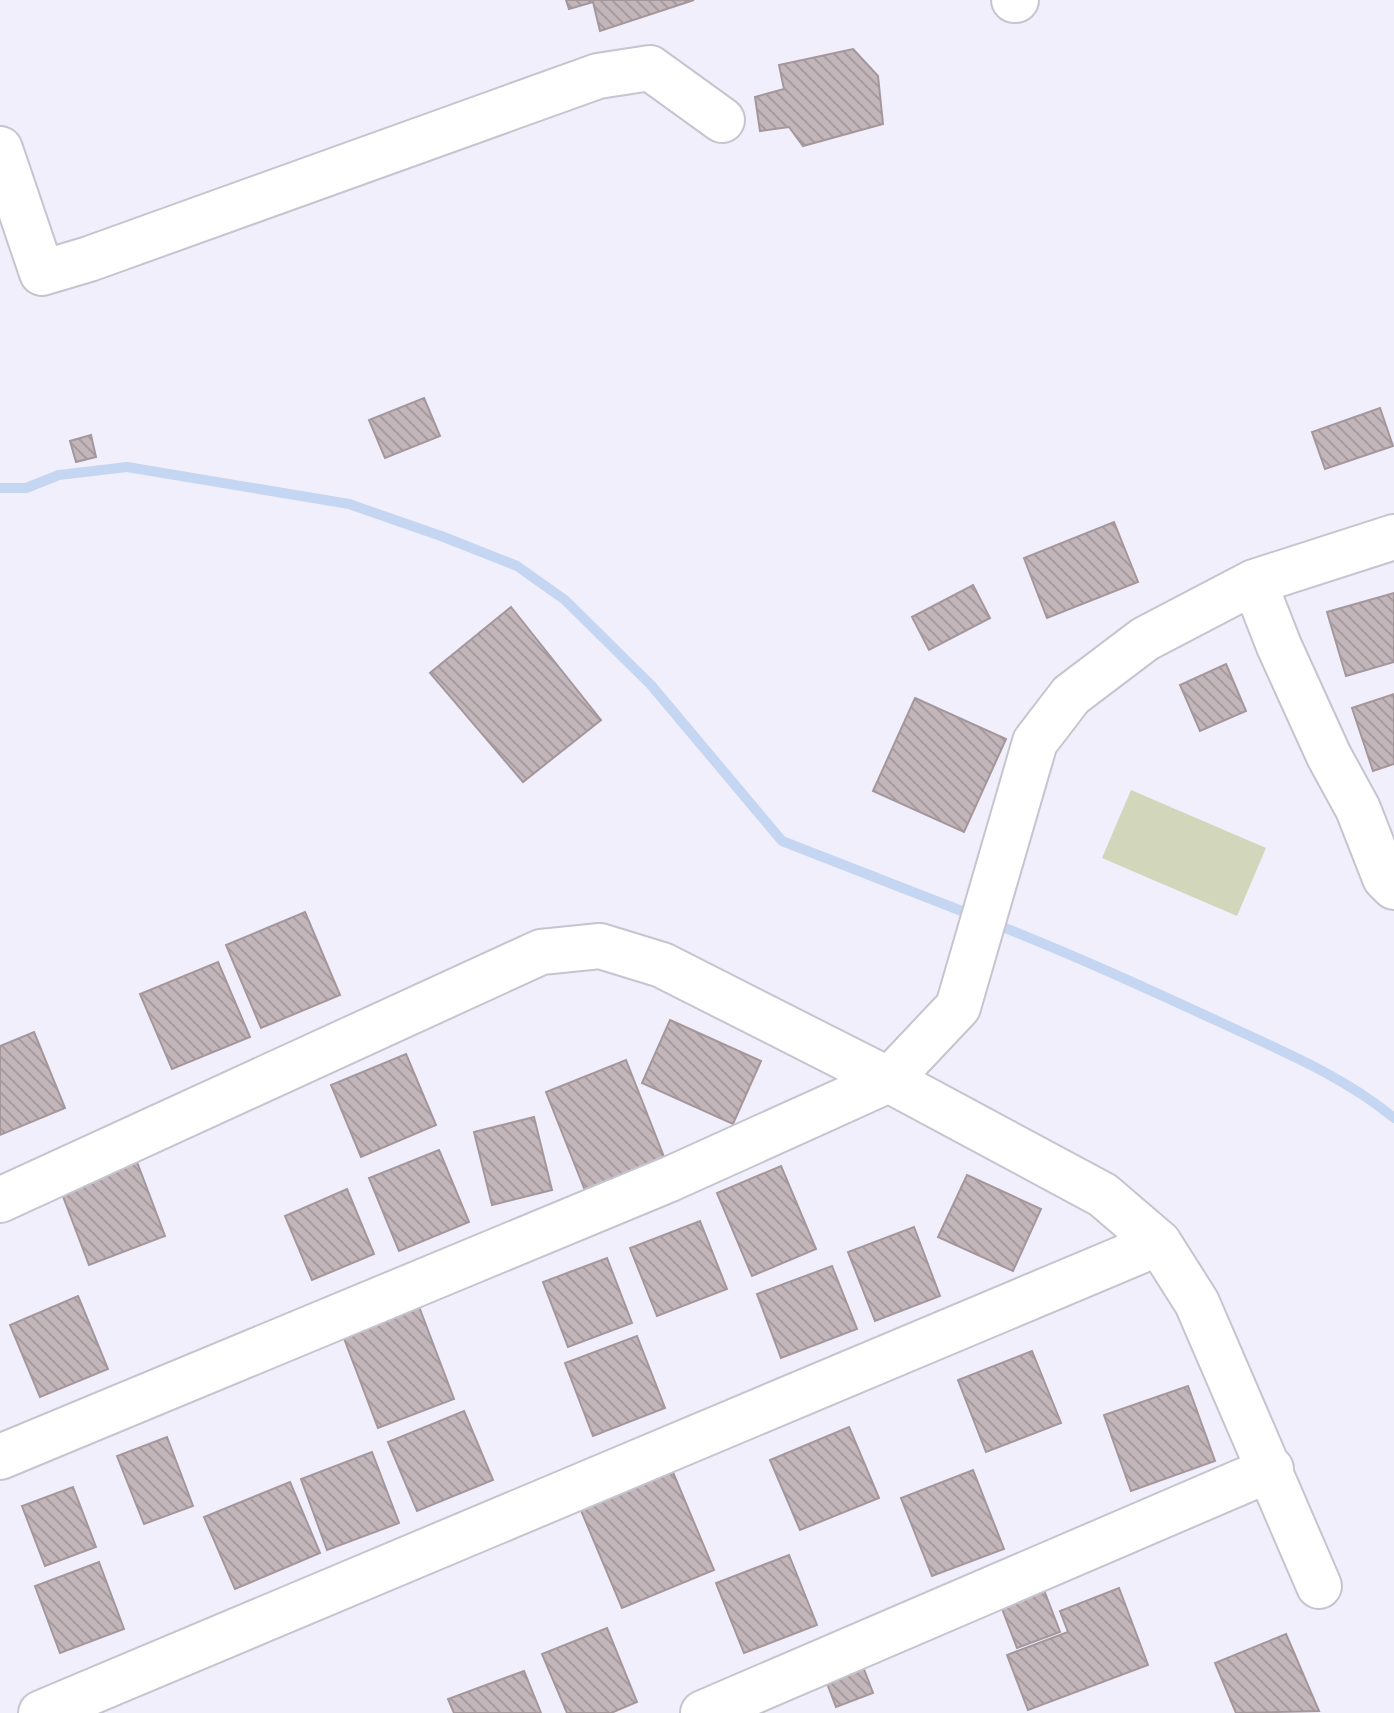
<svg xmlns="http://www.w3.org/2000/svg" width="1394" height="1713" viewBox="0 0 1394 1713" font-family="'Asap Condensed',sans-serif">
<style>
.green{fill:#d2d7bb}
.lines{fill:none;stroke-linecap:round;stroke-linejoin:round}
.stream{stroke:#c5d6f2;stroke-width:10}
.building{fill:url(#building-back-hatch);stroke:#a4979c;stroke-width:2}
.minor-casing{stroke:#c5c4cf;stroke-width:48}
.minor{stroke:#fff;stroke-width:44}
</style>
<defs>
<pattern id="building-back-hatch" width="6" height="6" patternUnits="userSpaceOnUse" patternTransform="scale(2)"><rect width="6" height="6" fill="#c3b6ba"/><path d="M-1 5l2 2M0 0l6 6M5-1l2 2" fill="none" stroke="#a69b9f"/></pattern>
</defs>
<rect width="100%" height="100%" fill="#f1effb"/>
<!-- green -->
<path class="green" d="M1131,790L1266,848L1237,916L1102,858Z"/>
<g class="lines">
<!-- stream -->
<path class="stream" d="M0,488H26L59,475L127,467L349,504L441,536L517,566L565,600L651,685L782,841L972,915
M995,924C1072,954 1148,989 1224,1024C1282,1051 1345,1077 1394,1118"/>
</g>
<!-- building -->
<path class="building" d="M566,0H694L600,31L593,2L569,9Z
M853,49L878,76L883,124L803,146L789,127L760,131L755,97L784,89L779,65Z
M424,398L440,436L385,458L369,420Z
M1380,408L1393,446L1325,469L1312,432Z
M91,435L96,457L76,462L70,441Z
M1114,522L1138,582L1047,618L1024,558Z
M973,585L990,618L929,650L912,617Z
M1394,593V662L1346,676L1327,612Z
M511,607L601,720L523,782L430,673Z
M1226,664L1246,711L1200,731L1180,685Z
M1394,694V764L1373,771L1352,708Z
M915,698L1006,739L964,832L873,791Z
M305,912L340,995L261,1028L226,945Z
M218,962L250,1037L172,1069L140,994Z
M670,1020L761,1061L733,1124L642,1083Z
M34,1032L65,1108L0,1135V1046Z
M406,1054L436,1125L361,1157L331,1085Z
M626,1060L666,1162L586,1193L546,1092Z
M534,1117L552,1190L492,1205L474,1132Z
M439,1150L469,1222L399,1251L369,1178Z
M137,1162L165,1236L89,1265L61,1191Z
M781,1166L816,1249L752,1276L717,1193Z
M967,1175L1041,1209L1013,1271L938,1237Z
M347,1189L374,1254L312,1280L285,1216Z
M700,1221L727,1289L657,1316L630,1248Z
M914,1227L940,1296L875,1321L848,1252Z
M607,1258L632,1323L568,1347L543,1282Z
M832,1266L857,1329L781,1358L757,1294Z
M78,1296L108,1369L40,1397L10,1325Z
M418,1304L454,1399L378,1428L342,1333Z
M637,1336L665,1408L593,1436L565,1363Z
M1032,1351L1061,1423L986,1452L958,1380Z
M1188,1386L1215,1461L1131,1491L1104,1415Z
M464,1411L493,1480L417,1511L388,1442Z
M849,1427L879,1498L800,1530L770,1460Z
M167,1437L193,1506L144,1524L117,1456Z
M372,1452L399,1523L327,1550L301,1479Z
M672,1470L714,1570L622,1608L580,1508Z
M973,1470L1004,1549L932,1576L901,1498Z
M290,1482L320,1553L235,1589L204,1517Z
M73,1487L96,1547L45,1566L22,1506Z
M789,1555L817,1625L744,1653L716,1583Z
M99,1562L124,1629L60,1653L35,1586Z
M1119,1588L1148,1665L1028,1710L1007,1655L1068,1632L1060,1611Z
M1044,1590L1060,1632L1017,1648L1001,1606Z
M607,1628L637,1702L611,1713H567L542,1654Z
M1286,1634L1319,1711L1236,1713L1215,1663Z
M862,1664L873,1693L836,1707L825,1678Z
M524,1671L541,1713H454L448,1699Z"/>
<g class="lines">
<!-- minor casing -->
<g class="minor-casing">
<path id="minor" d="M1014,0H1016
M0,149L42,273L89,259L598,76L650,68L722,120
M1254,582L1279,646L1329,756L1358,809L1385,878L1394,887
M0,1200L541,952L600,946L662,965L889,1080L1103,1195L1159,1243L1197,1303L1319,1586
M0,1457L670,1179L889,1080L958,1007L1035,742L1071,695L1145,639L1254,582L1394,537
M41,1713L1159,1243
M703,1713L1271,1469"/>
</g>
<!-- minor -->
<use href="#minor" class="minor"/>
</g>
</svg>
